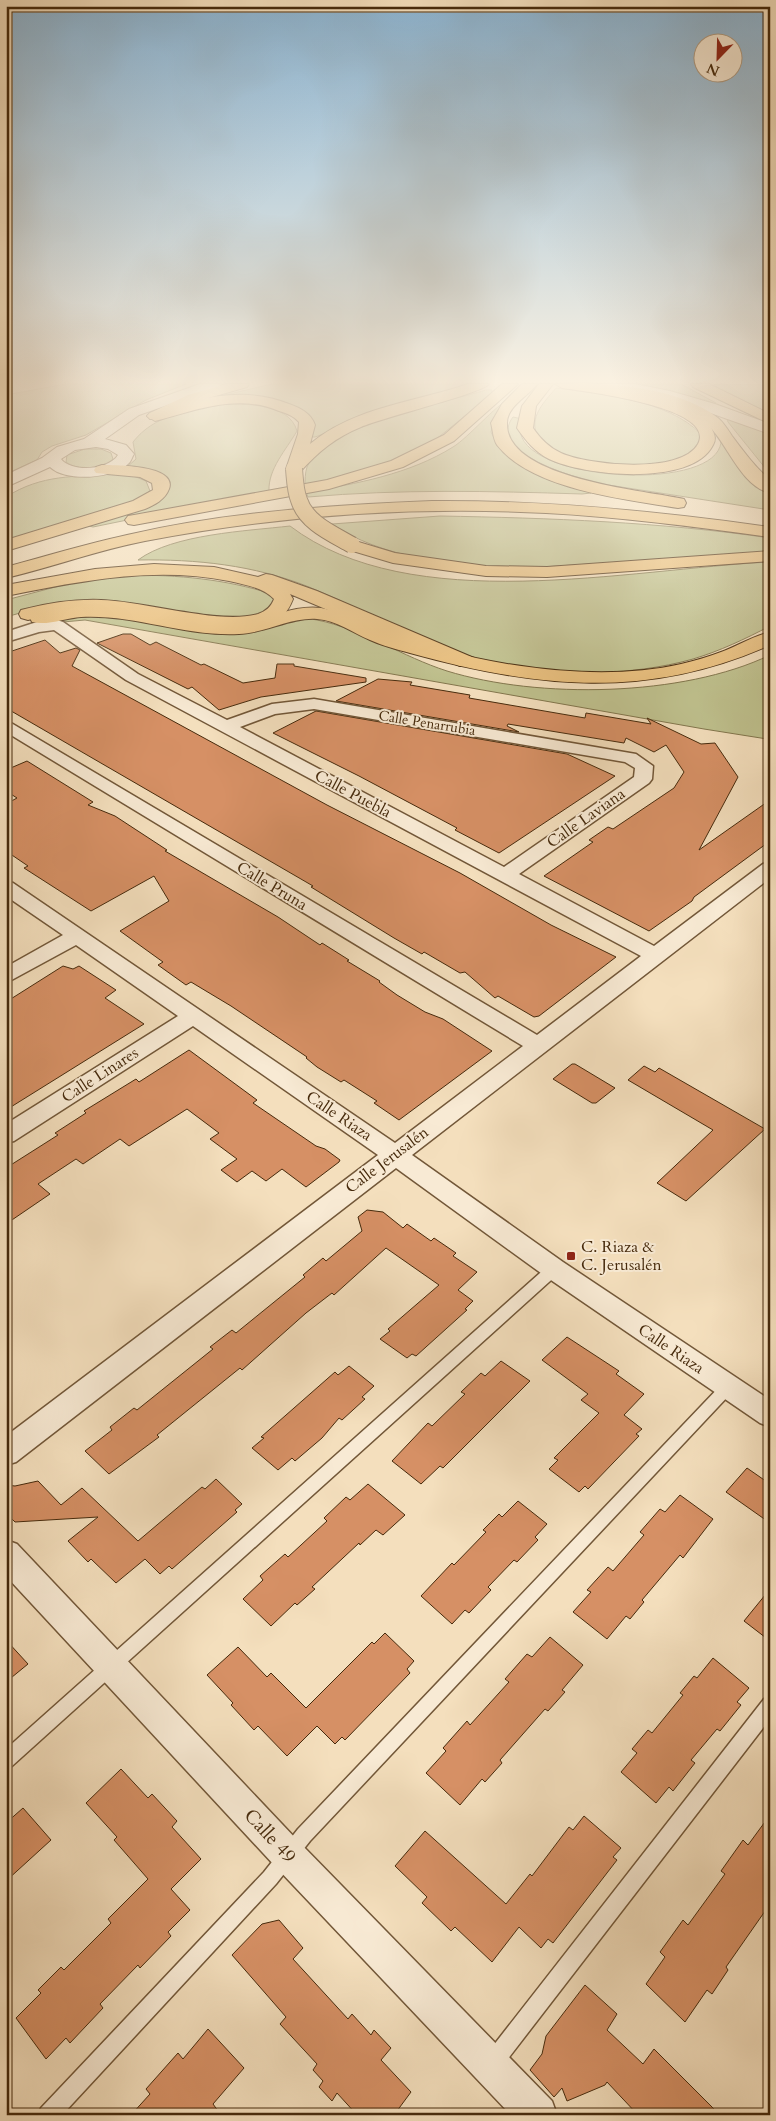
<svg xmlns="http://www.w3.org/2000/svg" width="776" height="2121" viewBox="0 0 776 2121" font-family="Cardo,serif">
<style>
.green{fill:#bfc18e;stroke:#82764d}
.building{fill:#d69065;stroke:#462a0c}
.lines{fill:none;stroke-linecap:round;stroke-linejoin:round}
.service-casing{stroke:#725738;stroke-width:3}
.minor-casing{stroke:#725738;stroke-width:3}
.tertiary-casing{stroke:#725738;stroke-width:2}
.trunk-casing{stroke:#462a0c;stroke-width:2}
.motorway-casing{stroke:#462a0c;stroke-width:2}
.service{fill:#f8ead4;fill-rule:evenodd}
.minor{fill:#f8ead4;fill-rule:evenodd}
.tertiary{fill:#f8ead4;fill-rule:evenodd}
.trunk{fill:#eac07e;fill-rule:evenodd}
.motorway{fill:#eac07e;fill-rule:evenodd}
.motorway-bridge-casing{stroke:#462a0c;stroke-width:18;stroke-linecap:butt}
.motorway-bridge{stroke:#eac07e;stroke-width:16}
.poi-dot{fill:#8f2418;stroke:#f8ead4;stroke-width:2}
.labels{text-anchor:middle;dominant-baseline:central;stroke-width:4;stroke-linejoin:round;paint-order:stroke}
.far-street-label{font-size:14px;fill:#462a0c;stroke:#f8ead4}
.street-label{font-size:16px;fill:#462a0c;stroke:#f8ead4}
.poi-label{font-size:16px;fill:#462a0c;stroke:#f8ead4;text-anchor:start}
.near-street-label{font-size:19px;fill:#462a0c;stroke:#f8ead4}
</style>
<rect width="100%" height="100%" fill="#f4dfbd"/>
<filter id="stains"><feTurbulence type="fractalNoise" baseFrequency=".004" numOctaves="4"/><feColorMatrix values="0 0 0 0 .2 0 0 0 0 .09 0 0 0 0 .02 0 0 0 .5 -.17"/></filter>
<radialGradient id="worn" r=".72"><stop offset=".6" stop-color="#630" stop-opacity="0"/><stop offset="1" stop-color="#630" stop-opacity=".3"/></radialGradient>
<!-- green -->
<path class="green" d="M66,384H186L146,400L86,435L52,446L42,452L37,460L6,474V395Z
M272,384H468L315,437H310L289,407L212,398Z
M625,384H681L716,403L711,404Z
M706,384L770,385V416Z
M556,388C601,394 668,400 701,434C699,440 698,446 693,451C669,474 584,466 555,454C546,449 536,438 535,428C533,412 547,399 556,388Z
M486,390H492L491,395L430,444L392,463L305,486C305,480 305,473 307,467C325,425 444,403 486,390Z
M508,400L493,424L491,432C504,461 536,476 565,485C573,488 583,488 591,493L582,494C490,491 400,489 308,497L306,492C356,484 410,474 453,447C468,438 497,404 508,400Z
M219,404C243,404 289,402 297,431C286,450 268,469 269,491L93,527L89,526L162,497L169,489L168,482L127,467L136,459L133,442C154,415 187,411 219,404Z
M513,417L522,419C521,422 520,427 520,430C524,483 722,493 721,440L770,492V510L602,484C580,479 485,454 513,417Z
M727,418L770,434V474L728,422Z
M85,449H101L111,453L113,459C103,469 77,471 66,462L67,455Z
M115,474L131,475L146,481L150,491L132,502L6,541V497C42,474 74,477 115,474Z
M440,516C550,518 660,522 770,538V553L508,569C450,564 381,558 332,524Z
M290,526C411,618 628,569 770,562V626C745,639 720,651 693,659C630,677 550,676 486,663C466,658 445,648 426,640C387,623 348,603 309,587C254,565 196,559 138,560C173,534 247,531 290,526Z
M129,575C178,575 225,579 272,594L276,601L274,608L260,615L245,618L20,613L6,617V600L78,581Z
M63,616C79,616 96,615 112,616C133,617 155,622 176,625C195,628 216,633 236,633C262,633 295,615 317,620C362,629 403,657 447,671C538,699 683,697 770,655V737L767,739L704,729L85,620L30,625Z"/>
<!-- building -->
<path class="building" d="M123,634H131L150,645L156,642L201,665L204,664L243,683L275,678L277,664H294V666L366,678V682L261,697L219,710L192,687L188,689L97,643Z
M45,640L60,653L76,648L80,650L72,666L327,805L460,873L551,925L616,957L539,1016L534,1017L498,996L495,998L465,972L460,973L424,952L422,954L394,938L311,887L313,886L6,708V653Z
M378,679L412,682L410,685L470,695L469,698L585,718L586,713L651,724L647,718L701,744L715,743L738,777L699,850L770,800V841L694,897L692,901L649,931L544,876L593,842L589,840L608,827L613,829L674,788L684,772L666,745L654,752L626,738L624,743L508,724L507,726L519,732L336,701Z
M316,711L567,754L615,776L499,853L455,830L457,828L359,776L273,733Z
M27,761L93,802L88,805L115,816L167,850L165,851L278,917L320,945L322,943L349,960L347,961L380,981L379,982L397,995L425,1012L443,1019L492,1051L399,1120L374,1103L377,1101L344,1080L341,1082L317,1067L306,1058L307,1057L231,1006L191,982L186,985L158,965L163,962L120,931L169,901L154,876L91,911L24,868L28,866L6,851V804L17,798L6,791V770Z
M63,966L73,969L79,966L116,990L105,998L144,1024L6,1110V1002Z
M189,1050L257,1100L253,1103L316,1146L325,1149L340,1160L339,1162L306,1187L282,1169L266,1181L252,1171L237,1182L221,1170L237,1159L210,1139L219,1133L187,1109L129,1146L120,1139L83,1164L76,1159L38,1184L50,1194L6,1224V1168L58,1135L55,1133L86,1113L84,1111L136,1079L139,1082Z
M572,1064H575L615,1088L596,1103H592L553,1079Z
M644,1066L655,1072L659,1068L765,1129L686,1201L657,1183L713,1130L628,1080Z
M367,1210L383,1212L403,1228L407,1224L431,1241L434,1238L456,1253L453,1256L477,1272L458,1290L473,1301L465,1309L467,1310L416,1356L412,1354L407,1358L380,1339L390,1331L388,1329L439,1285L386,1248L334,1295L332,1293L306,1313L242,1370L240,1368L157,1435L159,1437L109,1474L85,1451L112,1430L110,1427L134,1408L137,1410L213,1349L210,1347L232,1330L236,1333L305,1277L303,1275L323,1258L326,1261L362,1231L358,1217Z
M567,1337L619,1371L616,1374L644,1394L624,1415L642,1429L636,1434L639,1436L588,1489L585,1486L579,1492L549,1469L558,1460L554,1458L599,1413L581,1400L588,1394L542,1360Z
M501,1361L530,1381L443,1468L440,1466L421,1484L392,1461L428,1423L432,1426L465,1394L461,1392L481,1373L485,1376Z
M349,1366L374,1386L362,1397L365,1399L342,1420L339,1418L322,1438L295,1461L292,1458L278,1470L252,1448L264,1438L261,1437L335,1372L338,1375Z
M747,1468L770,1484V1523L726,1492Z
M216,1479L242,1504L235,1510L237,1512L172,1569L169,1566L160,1574L145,1559L116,1583L91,1559L88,1562L68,1541L98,1517L15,1522L6,1513V1485L15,1486L38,1481L61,1505L82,1488L138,1541L202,1487L205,1489Z
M368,1484L405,1515L383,1535L376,1530L360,1545L359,1543L312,1587L315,1589L297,1605L295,1603L271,1626L243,1599L263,1580L260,1576L285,1554L288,1557L327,1521L324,1518L346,1497L350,1500Z
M680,1495L713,1519L683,1558L680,1555L642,1600L644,1602L630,1619L626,1616L607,1639L573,1612L591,1592L587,1590L608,1567L613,1571L644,1535L640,1532L660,1509L665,1512Z
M518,1501L547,1524L535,1537L538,1540L517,1562L514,1560L488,1587L491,1590L469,1613L465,1610L452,1624L421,1596L452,1563L454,1565L486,1532L483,1530L499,1514L502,1517Z
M770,1589V1641L744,1621Z
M385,1633L414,1661L407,1669L410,1673L345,1740L342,1737L335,1744L317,1726L287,1756L258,1726L254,1730L231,1705L233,1703L207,1675L238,1647L267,1677L271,1673L306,1708L372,1642L374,1644Z
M550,1637L583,1665L562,1690L565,1692L548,1711L545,1709L500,1760L502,1763L485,1782L482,1779L460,1805L426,1773L446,1751L443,1748L467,1721L470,1725L509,1682L505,1679L527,1654L532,1657Z
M6,1640L28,1664L6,1682Z
M713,1658L749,1688L737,1702L741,1705L720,1731L717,1729L691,1760L695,1763L673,1791L669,1787L656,1803L621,1772L637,1753L632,1749L648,1730L652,1733L683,1695L680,1693L694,1676L697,1678Z
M121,1769L148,1798L152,1794L177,1821L172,1827L201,1859L171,1889L190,1910L168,1932L171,1936L140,1968L138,1965L100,2004L103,2008L70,2043L66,2038L46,2059L16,2018L41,1993L38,1990L61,1967L64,1970L111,1923L108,1919L148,1879L114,1840L117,1837L86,1803Z
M23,1808L51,1840L6,1881V1823Z
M770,1815V1904L726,1967L728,1970L712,1994L707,1990L685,2022L646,1984L665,1957L660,1952L683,1920L688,1925L725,1874L721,1871L743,1840L748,1845Z
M584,1816L621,1848L613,1857L617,1860L553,1943L548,1939L541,1948L519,1927L492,1962L455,1927L451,1931L422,1903L427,1897L395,1866L425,1831L506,1904L530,1874L532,1876L569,1827L573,1830Z
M279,1920L303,1948L293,1959L348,2019L352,2014L371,2035L374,2030L391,2048L381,2060L411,2092L394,2115H357L337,2093L332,2101L319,2087L323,2081L313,2070L317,2064L280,2024L286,2017L232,1955L262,1924Z
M585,1985L617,2014L607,2030L643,2064L654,2049L720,2115H638L607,2082L605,2085L567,2101L562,2088L554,2097L530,2070L542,2054L546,2036Z
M208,2029L244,2068L213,2104L221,2115H131L150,2094L146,2089L178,2053L183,2059Z"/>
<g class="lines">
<!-- service casing -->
<g class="service-casing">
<path id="service" d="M554,1264L559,1265L560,1269L559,1273L12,1766L6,1768V1749L549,1265Z
M728,1381L733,1383L735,1387L733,1391L310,1841L276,1884L62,2115H38L41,2108L264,1872L298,1829L723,1383Z
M770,1697V1719L500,2069L493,2072L486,2069L483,2062L486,2055L764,1699Z"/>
</g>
<!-- minor casing -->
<g class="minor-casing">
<path id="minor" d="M57,620L63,622L138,674L227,720L272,704L314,699L636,754L653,766L652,779L649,783L519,874L654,946L763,864L770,862V878L412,1155L563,1262L770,1400V1427L760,1423L545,1276L396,1168L16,1462L6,1465V1436L378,1155L193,1026L14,1141L6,1143V1124L178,1016L76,945L6,983V967L63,935L6,896V881L13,883L395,1143L523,1046L6,732V720L537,1035L641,956L126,680L54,630L39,632L6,642V632L37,622ZM314,709L625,762L635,768L634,777L504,867L240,727L275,714Z
M6,1540L17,1544L299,1842L552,2101L557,2115H511L275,1866L6,1576Z"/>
</g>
<!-- tertiary casing -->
<g class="tertiary-casing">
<path id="tertiary" d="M200,384H221L219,387L139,415L105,439L126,445L134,454C132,457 131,462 128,464C113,479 65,482 50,467L6,487V475L42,458L57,447L84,439L129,409ZM96,447L108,449L118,455C109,470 72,473 61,459L75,450Z
M600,384H635L670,391L715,404L770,424V434L685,404L607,388Z"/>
</g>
<!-- trunk casing -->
<g class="trunk-casing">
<path id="trunk" d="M226,384H249L247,387L198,401L160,419H150L147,416L150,413L188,395Z
M539,384H553L536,406L533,428C540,438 548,447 561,453C587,465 681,475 698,444C718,407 582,391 562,388L555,384C569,384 583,382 597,384C626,388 696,399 711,427C714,434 717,438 713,445C692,487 584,476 549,459C535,452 526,441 517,428L522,406Z
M691,384H709L770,414V424L693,387Z
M82,606C132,606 182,623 232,623C262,623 291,604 321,608C346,612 367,626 391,635C407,641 425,645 442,650C514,669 607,681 681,664C694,661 708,657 721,652C737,646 753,636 770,632V645C647,700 536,688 410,653C396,649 383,646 370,640C353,633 336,620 317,619C291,617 266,633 239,634C186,637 134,614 81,617C66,618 47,626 32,622L30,618L32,614L39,612Z"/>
</g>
<!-- motorway casing -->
<g class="motorway-casing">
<path id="motorway" d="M468,384H489C483,393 381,418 361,427C336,437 318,452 300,472L294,474L286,469L298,434L299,422C294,416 286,413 279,411C237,393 196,410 155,421L147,416L150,413C195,399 243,385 289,404C300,408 311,413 315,425L310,444C354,407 416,402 468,384Z
M502,384H518L454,441L403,467L329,489L134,525L128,524L125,520L128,516L134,515L327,480L391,461L444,435Z
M522,384H537C529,396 507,406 507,423C505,479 645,490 684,499L686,503L684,507L678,508C625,499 532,490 497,445C493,439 493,430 491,423L502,404Z
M587,384C628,384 685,392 718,418C724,423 728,430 732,436C744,452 755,467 770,480V493C741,486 728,445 709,426C686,403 625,394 594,388Z
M102,465C114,465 178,465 169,489C165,500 154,505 145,509L6,551V540L133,501L153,490L152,483L140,477L96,473L94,470L96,467Z
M432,501C545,500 657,511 770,527V537C696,527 621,517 546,513C412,506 276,516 145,541C98,550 53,567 6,578V567C46,556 86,544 127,535C227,512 330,505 432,501Z
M352,540L395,553L486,566L547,567L770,551V561L547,577L486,576L393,563L346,549L343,545L346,541Z
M154,564L214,567L258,577L266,574L272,575L317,591L474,658L477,662L474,666H460L290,594L293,599C291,604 288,611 283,615C253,643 151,615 111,612C83,609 55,613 28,620L21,618L19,614L21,610C48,603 74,599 101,600C144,601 219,625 258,614C266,611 271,607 274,599C262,587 245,585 229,581C154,566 80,581 6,596V585L95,569Z"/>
</g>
<!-- service -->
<use href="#service" class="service"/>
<!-- minor -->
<use href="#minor" class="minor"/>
<!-- tertiary -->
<use href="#tertiary" class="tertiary"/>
<!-- trunk -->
<use href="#trunk" class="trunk"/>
<!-- motorway -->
<use href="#motorway" class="motorway"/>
<!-- motorway-bridge casing -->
<g class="motorway-bridge-casing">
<path id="motorway-bridge" d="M294,469C295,479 295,490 299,500C306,523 333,534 352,545"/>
</g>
<!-- motorway-bridge -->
<use href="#motorway-bridge" class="motorway-bridge"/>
</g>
<!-- sky -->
<linearGradient id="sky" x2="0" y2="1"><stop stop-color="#8bb6d6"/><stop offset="0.56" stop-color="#faf1e1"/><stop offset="1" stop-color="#faf1e1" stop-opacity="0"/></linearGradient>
<rect width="776" height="681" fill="url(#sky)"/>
<!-- markers -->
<rect class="poi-dot" x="566" y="1251" width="10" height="10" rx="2.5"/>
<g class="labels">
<!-- far-street labels -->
<g class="far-street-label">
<text transform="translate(427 723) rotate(9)">Calle Penarrubia</text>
</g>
<!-- street labels -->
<g class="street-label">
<text transform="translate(353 794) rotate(28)">Calle Puebla</text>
<text transform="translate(586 818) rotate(-35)">Calle Laviana</text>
<text transform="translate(272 886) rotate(31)">Calle Pruna</text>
<text transform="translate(100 1075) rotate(-33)">Calle Linares</text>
<text transform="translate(339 1116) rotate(34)">Calle Riaza</text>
<text transform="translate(387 1160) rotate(-37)">Calle Jerusalén</text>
<text transform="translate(671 1349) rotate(34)">Calle Riaza</text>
</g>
<!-- poi labels -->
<g class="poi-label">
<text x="581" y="1247">C. Riaza &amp;<tspan x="581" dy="18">C. Jerusalén</tspan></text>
</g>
<!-- near-street labels -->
<g class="near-street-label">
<text transform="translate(270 1836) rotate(47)">Calle 49</text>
</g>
</g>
<!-- margin -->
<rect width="776" height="2121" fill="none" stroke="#f4dfbd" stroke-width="25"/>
<rect x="8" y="8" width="761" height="2106" fill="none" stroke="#462a0c" stroke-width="2.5"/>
<rect x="12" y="12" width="751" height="2096" fill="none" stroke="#462a0c"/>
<!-- north arrow -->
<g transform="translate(718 58) rotate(203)"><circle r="24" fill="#f8ead4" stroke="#b19d84"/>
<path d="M0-4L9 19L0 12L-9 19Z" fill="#8f2418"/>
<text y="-8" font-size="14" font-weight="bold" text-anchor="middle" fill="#462a0c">N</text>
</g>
<rect width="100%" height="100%" filter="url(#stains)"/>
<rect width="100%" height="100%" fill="url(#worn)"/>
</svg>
